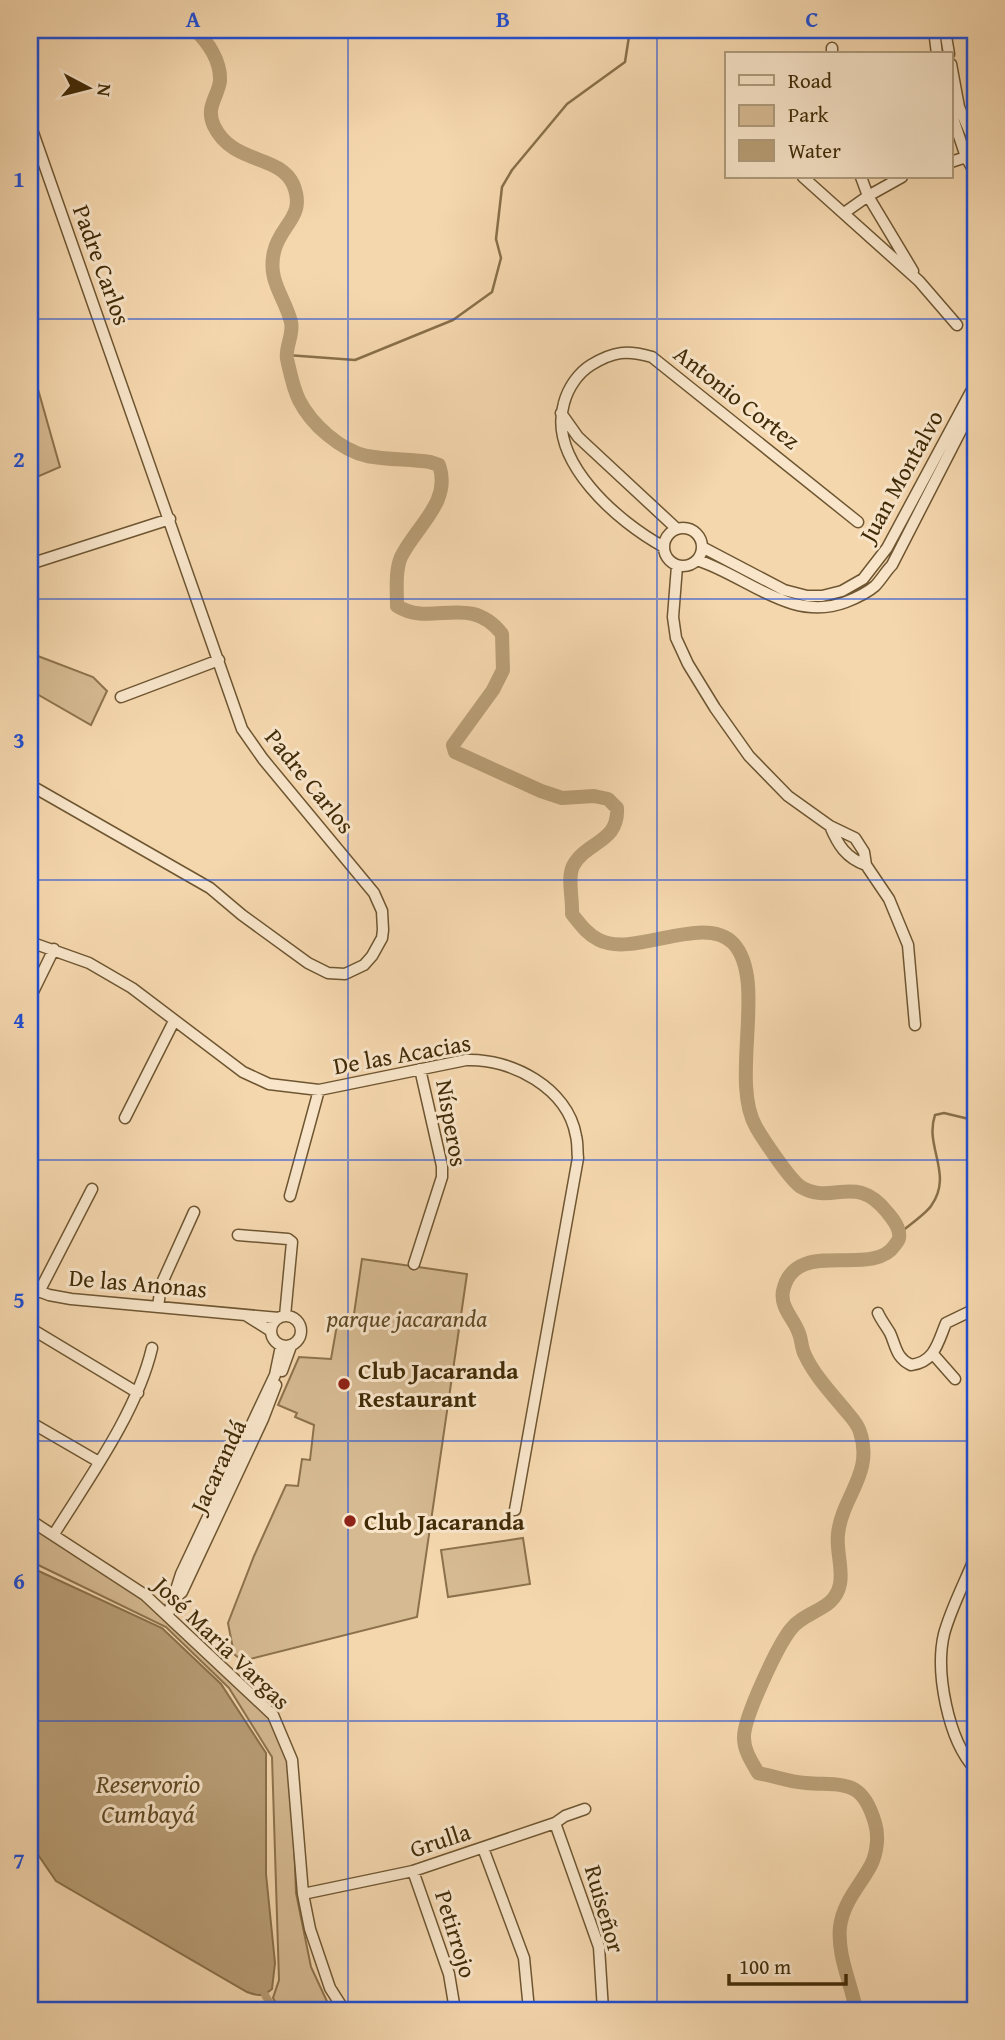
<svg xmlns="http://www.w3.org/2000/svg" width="1005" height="2040" viewBox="0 0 1005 2040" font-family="'Gentium Book Plus',serif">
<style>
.green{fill:#d6ba92;stroke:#8c724c;stroke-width:2}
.water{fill:#b89d75;stroke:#886f49;stroke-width:2}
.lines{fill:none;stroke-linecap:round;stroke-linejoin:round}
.stream{stroke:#886f49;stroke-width:2.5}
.canal{stroke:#b89d75;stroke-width:8}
.river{stroke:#b89d75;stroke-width:14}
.minor-casing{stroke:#6e5631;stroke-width:13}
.minor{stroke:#f8e5ca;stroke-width:10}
.grid{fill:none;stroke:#1d4ed8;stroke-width:2;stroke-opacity:0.55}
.poi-dot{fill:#8f2418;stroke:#f8e5ca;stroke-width:2.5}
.labels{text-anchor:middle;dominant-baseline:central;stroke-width:6;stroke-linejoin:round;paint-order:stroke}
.street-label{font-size:24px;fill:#412b07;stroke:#f8e5ca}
.park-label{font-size:24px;font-style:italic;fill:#5f4823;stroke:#f8e5ca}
.poi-label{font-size:24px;font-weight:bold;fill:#412b07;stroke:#f8e5ca;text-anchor:start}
.water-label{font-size:26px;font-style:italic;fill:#5f4822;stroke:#f8e5ca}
.neatline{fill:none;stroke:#1d4ed8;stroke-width:2.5}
.grid-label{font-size:23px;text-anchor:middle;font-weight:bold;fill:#1d4ed8}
</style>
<rect width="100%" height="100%" fill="#f5d7ae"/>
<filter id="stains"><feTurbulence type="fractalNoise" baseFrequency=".00286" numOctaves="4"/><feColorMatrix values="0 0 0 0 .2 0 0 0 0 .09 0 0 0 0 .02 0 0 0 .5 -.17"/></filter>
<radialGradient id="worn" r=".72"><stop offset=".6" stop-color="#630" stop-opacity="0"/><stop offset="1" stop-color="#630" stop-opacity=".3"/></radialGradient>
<!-- green -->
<path class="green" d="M30,361L60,467L30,480Z
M30,653L93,677L107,691L91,725L30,690Z
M362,1259L467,1274L417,1617L242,1661L234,1654L228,1623L254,1556L286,1485L298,1486L302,1459L310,1460L314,1425L295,1417L297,1413L278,1405L299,1357L331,1359L338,1319L353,1321Z
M30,1520L114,1568L190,1633L272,1720L291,1763L296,1893L311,1967L331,2010H280L273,1998L279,1980L272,1757L229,1688L166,1627L30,1561Z
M523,1538L530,1584L448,1597L441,1550Z"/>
<!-- water -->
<path class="water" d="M30,1567L162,1628L221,1684L266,1753V1874L275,1963L272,1989C263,1997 258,1996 247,1992L56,1881L30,1843Z"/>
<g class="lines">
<!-- stream -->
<path class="stream" d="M287,355L355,360L453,320L492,292L501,258L496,239L502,187L512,170L567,104L625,62L630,30
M893,1239C903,1229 924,1216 931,1206C954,1174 924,1147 935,1115L944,1113L969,1119L975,1116"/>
<!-- canal -->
<path class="canal" d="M265,1995L274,2010"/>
<!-- river -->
<path class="river" d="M195,30C208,42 221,61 220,81C218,97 205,107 214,126C233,165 279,154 293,184C307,217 280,224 274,252C267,281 285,297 291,322C294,334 285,347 287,359C290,372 293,388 299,400C311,424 340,450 367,456C388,460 409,459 430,462L439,465C452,502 416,526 401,557C395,571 397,591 397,606C432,628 469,592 502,634L503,670L493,690L453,745L455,752L541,791L562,798L594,796L608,799L617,808C619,843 586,841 573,866C567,878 573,899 572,914C580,924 587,934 599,940C634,958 704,913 733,943C768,980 729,1080 756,1127C763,1139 790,1180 801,1187C833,1206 855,1172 887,1212C892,1218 898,1225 899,1233C900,1239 898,1241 895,1245C872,1280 795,1235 783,1291C780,1307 793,1318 798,1331C802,1339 801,1348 805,1355C814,1375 832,1394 846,1411C851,1417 858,1424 860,1432C874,1474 842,1496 838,1534C836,1550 843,1568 840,1584C835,1611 805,1610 791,1629C778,1645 743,1719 744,1738C744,1751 752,1762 758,1773C774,1776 790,1782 806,1783C844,1786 862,1778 875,1823C879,1836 877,1853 871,1865C860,1886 843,1902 840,1927C837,1955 851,1983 856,2010"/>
<!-- minor casing -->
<g class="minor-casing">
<path id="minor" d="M934,30L937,54
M945,30L949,54
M832,54V48
M951,64L959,107L975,144
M951,112L966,157L975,173
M30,124L242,729L263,759L374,893L382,911L383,930L382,938L372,956L364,965L345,974L328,973L308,963L242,915L210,888L30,785
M951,162L966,157H975
M803,177L919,281L957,325
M861,177L868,196L913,271
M844,213L868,196L902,177
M561,413L578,437L677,529
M664 547a19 19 0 1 1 38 0a19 19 0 1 1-38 0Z
M664,547C618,522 547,461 564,403C568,388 578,373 591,365C614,351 627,350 652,357L858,522
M702,547L784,590L807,596H822L842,591L863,579L887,548L975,384
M697,560C747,576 791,623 846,602C856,598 867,593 875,586C881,580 886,571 892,565L975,403
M30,564L170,519
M677,566L673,617L676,638L688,664L715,708L749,756L788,796L830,826L855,838L864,852L866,865L889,899L908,945L915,1025
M121,697L219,660
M830,826C838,845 846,858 866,865
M30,942L89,963L132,988L243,1072L269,1084L319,1090L466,1060C511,1058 568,1088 576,1136C578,1143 577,1151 578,1158L515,1510
M30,998L54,949
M125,1118L174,1021
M290,1196L319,1090
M238,1235L288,1239L292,1242L285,1316
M414,1264L442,1177V1166L420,1069
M30,1288L49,1295L71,1299L279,1318
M39,1292L92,1189
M158,1307L161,1285L194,1212
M878,1313C881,1320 886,1326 890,1333C896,1346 896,1358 911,1365C935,1362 938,1342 946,1323L975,1309
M271 1331a15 15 0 1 1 30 0a15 15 0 1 1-30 0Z
M247,1316L271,1331
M30,1328L138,1393
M933,1354L955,1379
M282,1371L291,1346
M30,1422L99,1462
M30,1520L145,1595L273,1715L292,1760L303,1894L310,1929L330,1988L344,2010
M54,1534C89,1478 137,1412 152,1348
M975,1557C965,1582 951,1608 944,1634C935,1672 948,1740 975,1769
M174,1599L182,1592L263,1419L276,1385
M168,1615L181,1574L275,1375L281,1346
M555,1823L599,1947L603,2010
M483,1848L524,1958L529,2010
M413,1871L449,1974L455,2010
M303,1894L413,1871L555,1823L565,1816L585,1809"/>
</g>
<!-- minor -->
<use href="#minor" class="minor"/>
</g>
<!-- grid -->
<path class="grid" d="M348,30V2010M657,30V2010M30,319H975M30,599H975M30,880H975M30,1160H975M30,1441H975M30,1721H975"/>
<!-- markers -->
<g class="poi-dot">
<circle cx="344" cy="1384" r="7"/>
<circle cx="350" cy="1521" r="7"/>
</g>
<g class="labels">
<!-- street labels -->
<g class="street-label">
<text transform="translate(102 265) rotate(70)">Padre Carlos</text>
<text transform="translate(737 397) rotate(38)">Antonio Cortez</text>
<text transform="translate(901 476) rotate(-61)">Juan Montalvo</text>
<text transform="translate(310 781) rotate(51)">Padre Carlos</text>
<text transform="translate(402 1054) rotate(-10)">De las Acacias</text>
<text transform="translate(452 1123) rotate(80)">Nísperos</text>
<text transform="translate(138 1283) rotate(5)">De las Anonas</text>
<text transform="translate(218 1466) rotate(-65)">Jacarandá</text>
<text transform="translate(222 1643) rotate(44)">José Maria Vargas</text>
<text transform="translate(440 1840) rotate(-18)">Grulla</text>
<text transform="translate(605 1909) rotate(74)">Ruiseñor</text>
<text transform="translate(456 1934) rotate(73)">Petirrojo</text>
</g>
<!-- park labels -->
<g class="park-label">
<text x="407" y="1318">parque jacaranda</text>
</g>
<!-- poi labels -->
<g class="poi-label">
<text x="358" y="1370">Club Jacaranda<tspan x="358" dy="28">Restaurant</tspan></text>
<text x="364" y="1521">Club Jacaranda</text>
</g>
<!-- water labels -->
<g class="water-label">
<text x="148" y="1783">Reservorio<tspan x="148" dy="30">Cumbayá</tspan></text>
</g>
</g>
<!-- margin -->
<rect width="1005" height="2040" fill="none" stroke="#f5d7ae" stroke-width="77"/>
<!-- legend -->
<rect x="725" y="52" width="228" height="126" fill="#f8e5ca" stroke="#af9b7c" stroke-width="2"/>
<rect x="739" y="75" width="35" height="10" fill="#f8e5ca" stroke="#af9b7c" stroke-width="2"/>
<text x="788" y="88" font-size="21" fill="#412b07">Road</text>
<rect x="739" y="105" width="35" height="21" fill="#d6ba92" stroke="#af9b7c" stroke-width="2"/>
<text x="788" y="122" font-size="21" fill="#412b07">Park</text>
<rect x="739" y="140" width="35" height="21" fill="#b89d75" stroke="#af9b7c" stroke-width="2"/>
<text x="788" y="158" font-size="21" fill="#412b07">Water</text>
<!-- north arrow -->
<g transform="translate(88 88) rotate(97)" stroke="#f8e5ca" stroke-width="5" paint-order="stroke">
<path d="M0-5L12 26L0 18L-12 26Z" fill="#412b07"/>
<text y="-10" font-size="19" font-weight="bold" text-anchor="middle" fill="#412b07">N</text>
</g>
<!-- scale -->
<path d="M729 1974v10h117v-10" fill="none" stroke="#412b07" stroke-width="3.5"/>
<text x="739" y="1974" font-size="21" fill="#412b07" stroke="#f8e5ca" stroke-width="5" paint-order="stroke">100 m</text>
<rect x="38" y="38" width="929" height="1964" class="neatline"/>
<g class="grid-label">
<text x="193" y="27">A</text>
<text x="503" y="27">B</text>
<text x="812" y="27">C</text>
<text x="19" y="187">1</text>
<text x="19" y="467">2</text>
<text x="19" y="748">3</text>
<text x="19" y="1028">4</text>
<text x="19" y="1308">5</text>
<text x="19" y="1589">6</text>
<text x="19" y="1869">7</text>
</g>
<rect width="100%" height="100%" filter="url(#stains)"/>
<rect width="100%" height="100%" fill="url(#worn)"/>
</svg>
